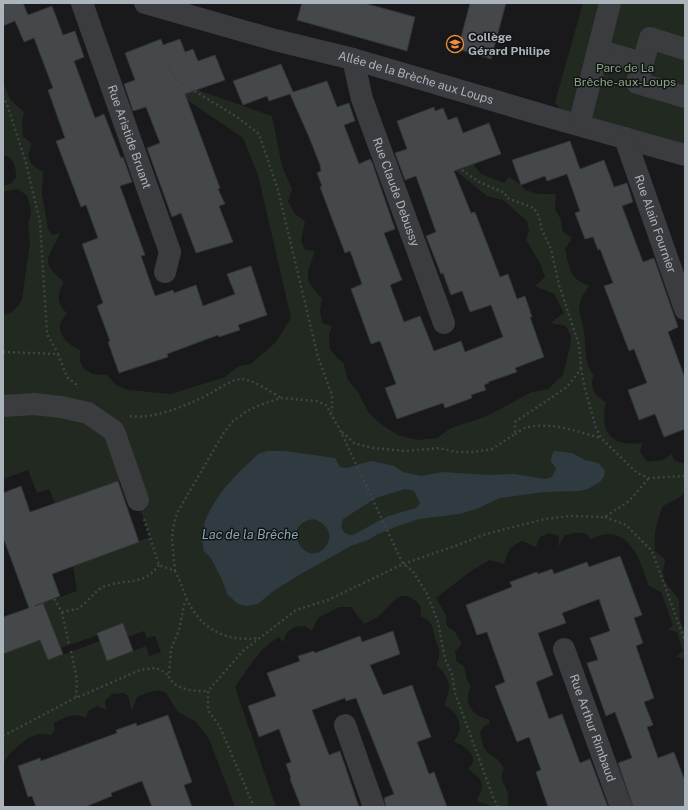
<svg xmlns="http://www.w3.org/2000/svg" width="688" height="810" viewBox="0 0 688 810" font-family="'Public Sans',sans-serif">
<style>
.green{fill:#212921}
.water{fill:#2f3b40;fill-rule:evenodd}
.building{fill:#45484b;stroke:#333437}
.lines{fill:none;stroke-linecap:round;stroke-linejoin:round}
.path{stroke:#404347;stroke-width:2.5;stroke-dasharray:2 3;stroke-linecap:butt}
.minor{stroke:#3a3c40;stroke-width:22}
.labels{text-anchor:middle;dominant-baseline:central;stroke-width:3;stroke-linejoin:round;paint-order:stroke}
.poi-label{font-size:12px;font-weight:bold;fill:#abb3bb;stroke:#141416;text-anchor:start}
.park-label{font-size:12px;fill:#87a683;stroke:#141416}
.street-label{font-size:12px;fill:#abb3bb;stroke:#141416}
.water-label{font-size:13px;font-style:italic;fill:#83a8b5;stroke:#141416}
</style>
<rect width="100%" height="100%" fill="#19191b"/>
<!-- green -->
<path class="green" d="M583,3H685V155L566,117L555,102Z
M176,62L198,90L272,116L282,166L292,189L288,201L295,214L305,221L301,241L305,250L315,251C307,274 302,279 322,298L320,310L322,323L332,326L329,334L330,349L337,358L343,362L348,380L358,392L369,413L382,425L398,435L417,440L437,438L451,428L487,416L532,392L548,389L563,375L570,346L571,337L566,326L550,323L564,313L554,294L535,286L545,277L540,263L526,240L529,231L527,221L503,200L487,196L456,171L461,149L481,174L504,183L509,177L521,185L525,190L539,194H556L555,209L561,220L563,232L572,238L565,249C570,269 569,278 589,286C585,292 579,300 579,308C580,317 583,325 584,333C587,348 583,363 594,375C589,387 594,396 606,402C599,432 611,447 642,443L640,452L648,462L663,460L672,454L674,460L685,464V493L677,499L663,506C656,523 654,533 655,551L664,558L665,562L663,571L664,580L679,600L680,621L685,632V659L676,657L683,651L677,632L668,630L673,625L661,592L649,586C639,558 628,521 591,539C584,530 576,533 565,535L558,547L559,536L549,533L540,537L536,547L522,541C510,546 507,552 504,564L490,560L471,571L436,598L446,615L447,626L455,632L462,644L455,651L457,662L464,666L467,680L471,686C463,703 471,715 489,720L490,723L484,726L480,733L484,748L489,754L497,759L504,768C498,782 505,782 508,794C509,798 507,803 508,807H491C486,803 482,804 477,800C485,783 484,781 468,769C481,757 465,745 454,742C455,739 458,735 459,733C462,721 454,709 444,705C452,688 451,678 436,665C442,652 439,650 435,638C432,627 433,621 420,616C422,610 421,606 417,602C398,586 392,606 379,616C375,619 369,621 364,624L351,607H339L318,618L312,631L304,626L295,627L287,632L283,642L279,637C259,648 248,669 235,687L276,807H235L209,739L196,722L178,712L166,693L158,690L149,692L137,697L132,711L128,696L124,693L112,694L105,701V705L107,710L97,706L88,711L86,718C73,712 66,717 54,723L55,730L52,735L39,734L28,738L10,753L3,764V654L34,623L48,660L100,641L107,661L146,646L149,656L161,652L155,636L147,638L144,631L128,637L123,623L97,633L98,635L61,648L43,603L77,591L73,566L150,537L129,477L55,503L49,489L37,493L28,470L3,479V315C13,313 17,308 22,300L30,241L28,224L30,217L31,209L27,196L22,192L17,189L3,192V186L12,183L16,177C16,167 14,157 3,155V82L10,99L24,112L22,122L23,136L32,144C25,158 30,166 43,172L42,194L48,229L52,235L60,233C49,258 38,261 64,282C57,294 56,303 67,313C65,316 61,321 60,325C59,337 71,346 80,350V361L84,369L93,374L107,375L116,385L128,390L171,394L225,377L239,366L251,364L276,342L291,318L258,175L243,138L161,82Z"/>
<!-- water -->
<path class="water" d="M267,451H285L335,458L340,467L347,468L363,463L372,461L394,466L403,472L421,476L443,472L489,475L514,474L545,479L552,477L556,469L551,461L552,455L554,451L572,453L585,460L598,463L605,470L604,477L600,482L588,489L579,491L544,492L500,498L476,509L459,514L419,519L398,526L378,534L368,540L351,546L299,575L272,592L258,604L246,606L238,604L227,594L223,582L211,558L204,551L202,540L205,521L210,510L222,491L239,472L258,454ZM405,489L414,491L420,503L416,508L388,516L353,535C343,535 339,528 343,519L376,498ZM313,519C325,522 335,534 326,546C308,571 277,525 313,519Z"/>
<!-- building -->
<path class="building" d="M3,3H23L28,15L52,6L63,35L75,31L84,57L74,61L95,118L104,114L121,158L123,157L132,182L120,186L145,255L141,256L155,296L173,290L174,293L196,285L203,306L235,294L227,274L251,266L267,315L238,325L240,330L219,337L218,335L167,354L168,357L119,373L108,342L110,341L97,306L103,303L82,244L98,238L86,205L81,207L56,141L65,138L48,90L53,88L34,38L24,42L15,21L3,26Z
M302,3H364L415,17L407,51L297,20Z
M470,3H506L491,59L458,49Z
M161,39L163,45L180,39L185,52L193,49L198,61L215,55L225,80L185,94L220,188L218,189L225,204L219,206L233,242L196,253L181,213L172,217L147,148L160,143L146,107L133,111L124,84L135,80L125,53Z
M281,64L293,92L327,81L337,107L349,103L355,121L344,125L359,164L370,159L372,162L395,229L384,233L402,280L390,285L404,322L420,316L434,351L461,341L465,352L503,337L491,305L470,312L462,291L451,295L443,273L441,274L426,236L436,232L416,176L405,180L395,153L407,149L397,121L434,107L435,111L443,108L448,120L457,117L463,133L489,123L501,154L454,171L471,213L475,212L500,277L508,274L517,299L525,296L532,317H530L544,357L515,368L517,372L488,382L489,383L484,385L486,390L471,395L472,398L445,408L443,403L397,419L385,388L396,384L380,341L371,344L351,289L362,284L350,251L345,253L340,240L320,187L322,186L317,173L321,171L320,165L309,137L290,94L269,101L267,96L243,105L233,81Z
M570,141L580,169L604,160L614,187L627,183L633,202L622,206L643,262L654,258L678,327L668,332L685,378V429L664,437L655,414L639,420L628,390L647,383L634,349L629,351L604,286L613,283L600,249L598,250L593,237L585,239L575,213L580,211L567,174L547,181L545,176L521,185L512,160Z
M118,481L139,542L52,574L60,596L35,606L43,603L63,654L48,660L40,640L3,654V617L29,608L3,537V493L21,486L30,512Z
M620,556L642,615L634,618L643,643L636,646L654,698L644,702L653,725L647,727L658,758L674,752L685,781V807H633L618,763L632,758L615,712L606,716L587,663L598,660L590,638L610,631L599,599L562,613L566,623L538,633L553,675L536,682L549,719L562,714L580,763L590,759L608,807H548L536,772L541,770L529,737L517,742L495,686L505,682L487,632L477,635L466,605L512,587L510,582L537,572L538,574L552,569L554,574L587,562L589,567Z
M123,623L133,651L107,661L97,633Z
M393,631L400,654L370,665L383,695L412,685L431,737L417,742L429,774L434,772L447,807H386L384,798L394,794L356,698L346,701L345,698L312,710L329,755L340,751L359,807H301L290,779L291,778L286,764L291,762L279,729L259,737L248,706L276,696L267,673L300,661L298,656L314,651L315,653L360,636L362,642Z
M168,715L192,782L184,785L192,807H152L142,781L111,793L112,796L85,807H36L32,796L28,797L18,766L40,758L41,761L117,733L116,730L136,723L137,726Z"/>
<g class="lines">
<!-- path -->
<path class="path" d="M169,68L176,78L188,87L237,117L259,134L278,190L318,357L332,395V412
M3,96L7,104L26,163L40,222L47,334L58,353
M462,170L479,182L505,193L507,198L534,208L539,217L542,230L551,249L559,285L579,345L581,369
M3,352L58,354L67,377L77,385V388
M130,416C154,420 190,404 211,393C220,388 232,379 242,379C254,380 271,392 281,398
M342,432L354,443L373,448L406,451L440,448L456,452H474L492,449L515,434V422L567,387L581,369L585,389L596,428L601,438L637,473L649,478L685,476
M515,434C519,432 524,427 529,427C553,422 578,432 601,438
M605,517L626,525L652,551L685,641
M144,519L159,565L175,571C180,580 183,590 187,600C202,630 226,642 259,638
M175,571L172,540L173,529L177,513L223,434L232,422L247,411L260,405L281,398L316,401L326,405L340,430L403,564L328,600L296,610L243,651L208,691V710L220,727L254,807
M54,599L62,612C66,611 73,610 77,609C87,604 93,592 103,587C125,578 143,587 159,565
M187,599L184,605L179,630L171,649L169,677C177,691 194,691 208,691
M62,612L69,645
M71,651L77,679L76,698L140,670L156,668L166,673L169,677
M3,736L75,698
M498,807L493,797L455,693L452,674L445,659L438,622L427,594L412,570L403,564L455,546L486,534L545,519L571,516L605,517L629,501L649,478"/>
<!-- minor -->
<g class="minor">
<path id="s1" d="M82,3L170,252L165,272"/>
<path id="s2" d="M145,3L275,40L353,59L553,118L685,155"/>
<path d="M685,49L650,38L637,83L685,97"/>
<path d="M598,50L642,63"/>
<path id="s3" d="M353,59L362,99L444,323"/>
<path d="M579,125L610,3"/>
<path id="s4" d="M625,138L685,309"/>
<path d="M3,406L34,404L61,407L88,413L114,431L138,500"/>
<path id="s5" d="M564,649L621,807"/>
<path d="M345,725L374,807"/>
</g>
</g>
<!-- icons -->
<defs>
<g id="school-ring" transform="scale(0.9)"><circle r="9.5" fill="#141416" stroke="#f28f3a" stroke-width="1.5"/><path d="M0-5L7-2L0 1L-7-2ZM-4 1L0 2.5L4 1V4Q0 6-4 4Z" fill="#f28f3a"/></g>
</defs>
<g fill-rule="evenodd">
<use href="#school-ring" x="455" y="44"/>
</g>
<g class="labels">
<!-- poi labels -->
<g class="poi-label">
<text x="468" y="37">Collège<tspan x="468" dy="14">Gérard Philipe</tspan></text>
</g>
<!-- park labels -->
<g class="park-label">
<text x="625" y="68">Parc de La<tspan x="625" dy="14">Brêche-aux-Loups</tspan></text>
</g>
<!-- street labels -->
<g class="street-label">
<text stroke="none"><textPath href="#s2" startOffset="281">Allée de la Brèche aux Loups</textPath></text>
<text stroke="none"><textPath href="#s1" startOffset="142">Rue Aristide Bruant</textPath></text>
<text stroke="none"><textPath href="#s3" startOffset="140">Rue Claude Debussy</textPath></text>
<text stroke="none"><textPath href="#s4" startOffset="91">Rue Alain Fournier</textPath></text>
<text stroke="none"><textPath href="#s5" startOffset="84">Rue Arthur Rimbaud</textPath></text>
</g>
<!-- water labels -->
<g class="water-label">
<text x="250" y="534">Lac de la Brêche</text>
</g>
</g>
<!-- border -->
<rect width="688" height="810" fill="none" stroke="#abb3bb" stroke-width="8"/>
</svg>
